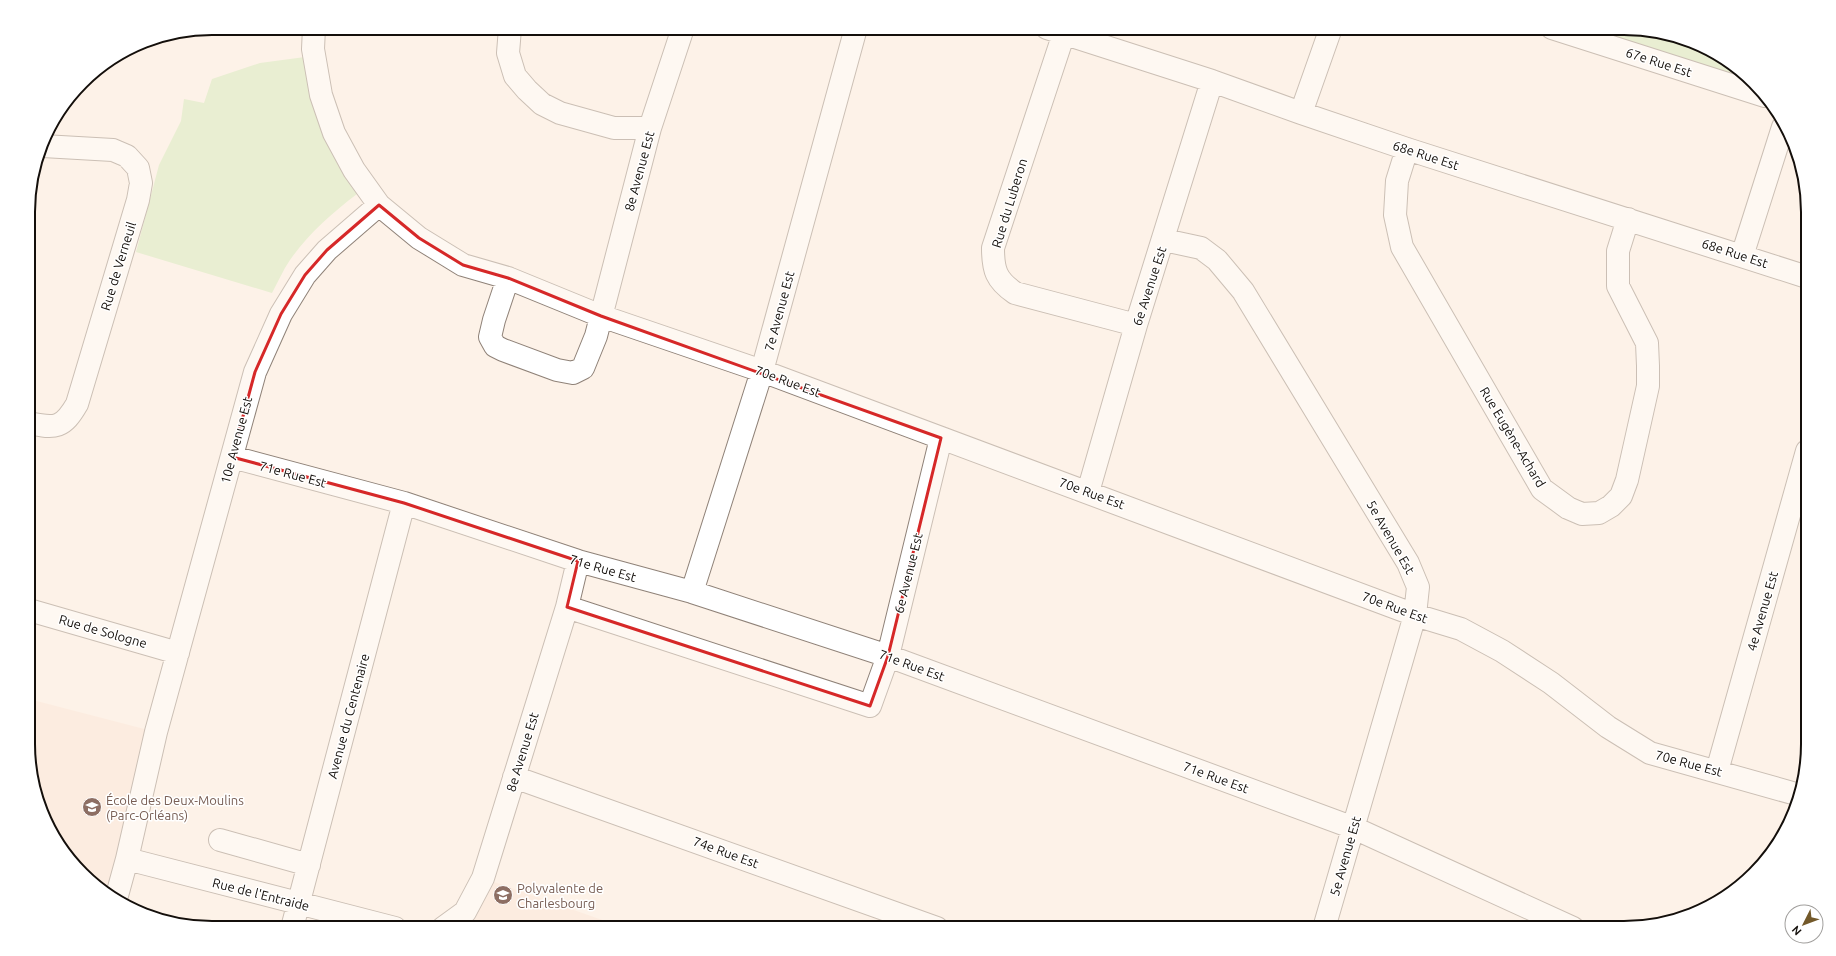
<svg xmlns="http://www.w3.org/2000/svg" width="1836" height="956" viewBox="0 0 1836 956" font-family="Ubuntu,sans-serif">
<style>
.commercial{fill:#fbe5d8}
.green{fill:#d0e8b8}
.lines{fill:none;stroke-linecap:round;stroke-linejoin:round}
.minor-casing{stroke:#8f8278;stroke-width:24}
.minor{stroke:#fff;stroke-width:22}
.marked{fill:none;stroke:#d62828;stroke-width:3;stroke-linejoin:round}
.labels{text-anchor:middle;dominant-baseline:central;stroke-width:3;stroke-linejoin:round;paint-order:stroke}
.street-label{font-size:13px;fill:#140f0b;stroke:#fff}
.education-label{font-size:13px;fill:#785e54;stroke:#fff;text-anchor:start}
.rim{fill:none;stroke:#140f0b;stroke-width:2}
</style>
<rect width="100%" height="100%" fill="#fdf2e8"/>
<!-- commercial -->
<path class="commercial" d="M29,699L156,732L116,899L91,882L59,846L30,768Z
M483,878L625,928H443Z"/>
<!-- green -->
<path class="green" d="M1552,28H1624L1705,47L1745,74L1765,96Z
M305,57L357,183V194C332,213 308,234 290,260C283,270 278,282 272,293L136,252L159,165L181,121L184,99L204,103L212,79L260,63Z"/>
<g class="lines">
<!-- minor casing -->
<g class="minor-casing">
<path id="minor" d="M314,28L313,49L321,95L334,133L354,170L379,205L419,238L463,265L508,278L601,316L762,371L1415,615L1461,629L1502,651L1551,683L1608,727L1650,753L1796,794
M510,28L508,53L515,76L527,90L542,104L560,113L614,128H650
M1047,28L1212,81L1301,113L1407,149L1807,277
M1552,28L1765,96
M1064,33L993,248C993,270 996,280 1015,293L1136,325
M1301,113L1331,28
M1407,149L1397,181L1395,215L1402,247L1542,489L1568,508L1582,514L1599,513L1611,506L1621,496L1627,480L1648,386V366L1647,343L1618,286V251L1628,219
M1164,240L1201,248L1217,260L1243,291L1408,563L1418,587L1415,615L1324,928
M1742,256L1783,127
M508,278L494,320L490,337L495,346L503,350L557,370L573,373L583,368L596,336L650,128L683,28
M29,423C56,429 63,428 77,404L138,200L141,183L138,168L127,156L113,150L43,146
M232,457L404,503L578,561L692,592L888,656L1354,828L1573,928
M1088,492L1136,325L1212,81
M692,592L762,371L856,28
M567,607L870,706L888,656L941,438
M29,610L178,653
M1717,771L1807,451
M514,777L937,928
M220,840L309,865
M127,859L395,928
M116,899L127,859L156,732L255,372L281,314L305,275L327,250L379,205
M292,928L404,503
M443,928L465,912L483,878L567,607L578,561"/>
</g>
<!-- minor -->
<use href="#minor" class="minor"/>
</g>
<!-- marked area -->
<path d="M0 0H1836V956H0ZM379,205L419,238L463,265L508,278L601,316L941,438L888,656L870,706L567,607L578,561L404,503L232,457L255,372L281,314L305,275L327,250Z" fill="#fdf2e8" fill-opacity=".55" fill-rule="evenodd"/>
<path class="marked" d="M379,205L419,238L463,265L508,278L601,316L941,438L888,656L870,706L567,607L578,561L404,503L232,457L255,372L281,314L305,275L327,250Z"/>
<!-- icons -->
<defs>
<g id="school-disc" transform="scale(1)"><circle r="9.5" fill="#8d6e63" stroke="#fff"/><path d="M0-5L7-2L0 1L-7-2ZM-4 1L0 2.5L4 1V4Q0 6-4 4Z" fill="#fff"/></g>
</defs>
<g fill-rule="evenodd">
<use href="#school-disc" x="92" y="807"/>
<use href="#school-disc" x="503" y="895"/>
</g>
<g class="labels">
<!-- street labels -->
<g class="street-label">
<text transform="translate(1659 62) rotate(18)">67e Rue Est</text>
<text transform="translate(1426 155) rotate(18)">68e Rue Est</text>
<text transform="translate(639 171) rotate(-75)">8e Avenue Est</text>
<text transform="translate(1009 203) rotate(-73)">Rue du Luberon</text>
<text transform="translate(1735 253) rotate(18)">68e Rue Est</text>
<text transform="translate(118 266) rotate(-73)">Rue de Verneuil</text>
<text transform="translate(1149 286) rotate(-72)">6e Avenue Est</text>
<text transform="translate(779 311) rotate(-75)">7e Avenue Est</text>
<text transform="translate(788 381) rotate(20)">70e Rue Est</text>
<text transform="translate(1513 437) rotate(59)">Rue Eugène-Achard</text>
<text transform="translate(236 440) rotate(-75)">10e Avenue Est</text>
<text transform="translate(293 474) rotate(15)">71e Rue Est</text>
<text transform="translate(1092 493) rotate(20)">70e Rue Est</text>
<text transform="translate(1391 537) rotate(60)">5e Avenue Est</text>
<text transform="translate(603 568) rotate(16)">71e Rue Est</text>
<text transform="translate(908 573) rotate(-76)">6e Avenue Est</text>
<text transform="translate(1395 607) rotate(20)">70e Rue Est</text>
<text transform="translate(1762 611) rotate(-74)">4e Avenue Est</text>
<text transform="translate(103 631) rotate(16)">Rue de Sologne</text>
<text transform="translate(912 665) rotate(20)">71e Rue Est</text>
<text transform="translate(348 716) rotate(-75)">Avenue du Centenaire</text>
<text transform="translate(522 752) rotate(-73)">8e Avenue Est</text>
<text transform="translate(1689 763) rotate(15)">70e Rue Est</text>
<text transform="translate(1216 777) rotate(20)">71e Rue Est</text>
<text transform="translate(726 852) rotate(20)">74e Rue Est</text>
<text transform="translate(1345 856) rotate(-74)">5e Avenue Est</text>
<text transform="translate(261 894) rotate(14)">Rue de l'Entraide</text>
</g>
<!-- education labels -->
<g class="education-label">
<text x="106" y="800">École des Deux-Moulins<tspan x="106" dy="15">(Parc-Orléans)</tspan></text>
<text x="517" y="888">Polyvalente de<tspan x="517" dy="15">Charlesbourg</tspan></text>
</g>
</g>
<!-- crop -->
<path d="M0 0H1836V956H0ZM212 35H1624A177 177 0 0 1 1801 212V744A177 177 0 0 1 1624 921H212A177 177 0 0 1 35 744V212A177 177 0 0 1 212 35Z" fill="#fff" fill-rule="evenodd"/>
<path class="rim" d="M212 35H1624A177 177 0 0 1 1801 212V744A177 177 0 0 1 1624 921H212A177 177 0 0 1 35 744V212A177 177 0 0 1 212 35Z"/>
<!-- north arrow -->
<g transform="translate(1804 924) rotate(228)"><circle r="19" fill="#ffffff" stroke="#a19f9d"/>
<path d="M0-3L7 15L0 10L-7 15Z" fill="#73592a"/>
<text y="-6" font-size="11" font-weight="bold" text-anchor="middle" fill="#140f0b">N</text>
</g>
</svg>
